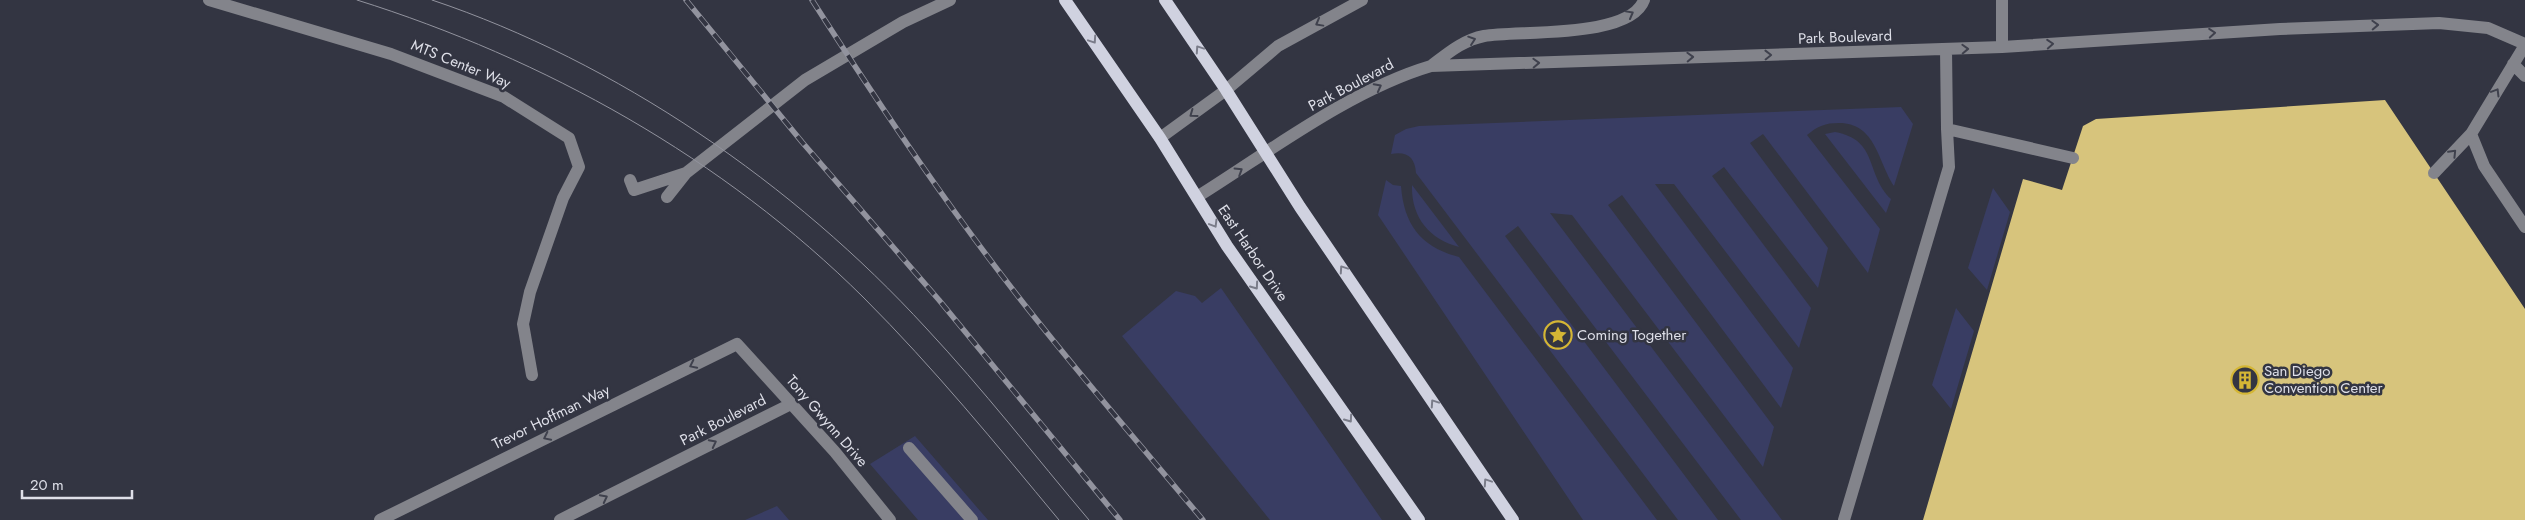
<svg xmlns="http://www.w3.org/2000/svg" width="2525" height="520" viewBox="0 0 2525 520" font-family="Jost,sans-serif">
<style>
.green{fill:#393d63}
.building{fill:#d7c47c}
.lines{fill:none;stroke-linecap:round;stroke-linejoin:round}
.minor{stroke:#83848b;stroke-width:12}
.major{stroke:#d0d2e0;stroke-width:12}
.tram{stroke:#92939e;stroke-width:1}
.rail-casing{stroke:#92939e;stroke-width:5.5}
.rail{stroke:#333542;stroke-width:4;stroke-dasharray:11;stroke-linecap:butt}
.oneway{stroke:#3f414d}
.oneway2{stroke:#7a7c89}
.labels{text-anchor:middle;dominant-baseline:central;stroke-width:5;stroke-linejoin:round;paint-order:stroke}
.street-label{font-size:15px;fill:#dedfe8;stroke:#333542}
.poi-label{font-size:15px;fill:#dedfe8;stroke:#333542;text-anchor:start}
</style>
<rect width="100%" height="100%" fill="#333542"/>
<!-- green -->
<path class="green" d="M1901,107L1913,124L1894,186C1878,162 1876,123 1839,123C1825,123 1818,126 1807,135L1880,229L1868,273L1763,134L1750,143L1828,248L1818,288L1724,167L1712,176L1811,308L1799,348L1674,184H1655L1793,368L1781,408L1622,195L1608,205L1774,427L1763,467L1572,215L1550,213L1782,520H1741L1518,226L1505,236L1718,520H1678L1416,173C1415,157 1407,151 1391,154L1395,135L1406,129L1419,126Z
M1835,132C1879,140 1865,174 1891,199L1886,213L1825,134Z
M1386,180L1393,185L1401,186C1404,225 1421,247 1459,257L1657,520H1583L1378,215Z
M1412,185L1459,247C1429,239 1411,217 1412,185Z
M1993,188L2010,212L1987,290L1968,268Z
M1221,288L1382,520H1270L1122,336L1176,291L1195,296L1202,303Z
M1956,308L1974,331L1951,409L1932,385Z
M915,436L988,520H918L870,464Z
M777,506L789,520H745Z"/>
<!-- building -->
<path class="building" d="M2385,100L2525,309V520H1923L2023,179L2062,190L2083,126L2096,119Z"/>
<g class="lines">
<!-- minor -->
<path class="minor" d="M209,0L391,54L504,97L569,138L579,167L563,198L530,292L523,324L532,375
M2002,47V0
M1946,49L1947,129L2073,158
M2513,64L2525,76
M1431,66C1447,54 1463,40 1484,36C1518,30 1630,39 1644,0
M2471,134L2484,166L2525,227
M1160,138L1226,90L1278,46L1362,0
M2434,173L2471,134L2525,45
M630,180L634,190L686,173
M667,197L686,173L805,80L903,22L950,0
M1197,197C1269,152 1350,90 1431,66L2002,47L2280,29L2439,23L2488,28L2525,44
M909,448L972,520
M380,520L737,344L835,452L890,520
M560,520L791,404
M1844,520L1949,167L1947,129"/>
<!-- major -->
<path class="major" d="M1065,0L1160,138L1227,246L1419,520
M1165,0L1226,90L1300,207L1513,520"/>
<!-- tram -->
<path class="tram" d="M357,0C545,59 723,158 864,298C934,368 996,444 1059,520
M432,0C617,62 794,184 926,328C983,389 1035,456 1089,520"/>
<!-- rail casing -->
<g class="rail-casing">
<path id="rail" d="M686,0L802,142L939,300L1120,520
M812,0C882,109 955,218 1036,319C1090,387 1147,453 1203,520"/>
</g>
<!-- rail -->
<use href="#rail" class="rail"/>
</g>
<!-- one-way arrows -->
<defs><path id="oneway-chevron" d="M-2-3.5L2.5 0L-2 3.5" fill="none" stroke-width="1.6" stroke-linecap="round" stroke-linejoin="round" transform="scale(1.25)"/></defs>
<g class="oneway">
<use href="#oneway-chevron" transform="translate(1630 14) rotate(-29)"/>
<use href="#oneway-chevron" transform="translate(1319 23) rotate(151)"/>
<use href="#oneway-chevron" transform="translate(2375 25) rotate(-2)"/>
<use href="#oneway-chevron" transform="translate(2212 33) rotate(-4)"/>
<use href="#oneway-chevron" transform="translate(1472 40) rotate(-19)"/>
<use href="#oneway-chevron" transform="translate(2050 44) rotate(-4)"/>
<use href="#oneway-chevron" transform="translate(1965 49) rotate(-2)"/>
<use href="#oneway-chevron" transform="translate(1768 55) rotate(-1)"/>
<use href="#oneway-chevron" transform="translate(1690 57) rotate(-2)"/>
<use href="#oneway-chevron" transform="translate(1536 63) rotate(-2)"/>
<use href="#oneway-chevron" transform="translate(1378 87) rotate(-28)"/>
<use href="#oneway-chevron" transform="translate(2496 92) rotate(-59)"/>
<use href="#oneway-chevron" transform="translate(1193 114) rotate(144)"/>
<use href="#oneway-chevron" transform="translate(2453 153) rotate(-46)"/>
<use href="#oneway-chevron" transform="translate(1239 171) rotate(-32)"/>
<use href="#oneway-chevron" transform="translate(693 365) rotate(154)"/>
<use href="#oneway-chevron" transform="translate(547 437) rotate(154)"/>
<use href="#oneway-chevron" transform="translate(713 443) rotate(-27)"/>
<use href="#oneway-chevron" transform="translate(604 498) rotate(-27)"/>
</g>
<g class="oneway2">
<use href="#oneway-chevron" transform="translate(1093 40) rotate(56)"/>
<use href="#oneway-chevron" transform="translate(1199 49) rotate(-124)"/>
<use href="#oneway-chevron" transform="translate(1214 224) rotate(59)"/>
<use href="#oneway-chevron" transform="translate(1343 269) rotate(-124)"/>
<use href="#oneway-chevron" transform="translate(1255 286) rotate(55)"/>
<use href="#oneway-chevron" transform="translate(1434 403) rotate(-124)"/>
<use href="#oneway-chevron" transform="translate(1349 419) rotate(55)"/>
<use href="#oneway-chevron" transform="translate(1487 482) rotate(-124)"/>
</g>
<!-- icons -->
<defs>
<g id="sight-ring" transform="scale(1.4375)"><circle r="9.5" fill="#333542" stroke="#d4b635" stroke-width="1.5"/><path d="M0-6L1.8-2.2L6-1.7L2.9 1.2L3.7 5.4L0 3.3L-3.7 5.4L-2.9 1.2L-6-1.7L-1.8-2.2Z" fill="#d4b635"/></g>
<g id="building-ring" transform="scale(1.4375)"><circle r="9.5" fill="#333542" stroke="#d4b635" stroke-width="1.5"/><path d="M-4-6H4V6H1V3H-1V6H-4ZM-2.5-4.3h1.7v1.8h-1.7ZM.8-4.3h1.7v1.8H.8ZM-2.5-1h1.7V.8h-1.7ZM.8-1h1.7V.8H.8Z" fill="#d4b635"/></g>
</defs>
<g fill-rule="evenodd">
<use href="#sight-ring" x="1558" y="335"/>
<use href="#building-ring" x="2245" y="380"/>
</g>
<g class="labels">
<!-- street labels -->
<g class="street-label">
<text transform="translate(1845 37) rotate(-2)">Park Boulevard</text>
<text transform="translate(461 64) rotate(22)">MTS Center Way</text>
<text transform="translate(1351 85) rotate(-28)">Park Boulevard</text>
<text transform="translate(1253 253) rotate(56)">East Harbor Drive</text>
<text transform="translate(551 417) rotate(-26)">Trevor Hoffman Way</text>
<text transform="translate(723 420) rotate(-27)">Park Boulevard</text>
<text transform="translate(827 421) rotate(49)">Tony Gwynn Drive</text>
</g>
<!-- poi labels -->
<g class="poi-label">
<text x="1577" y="335">Coming Together</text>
<text x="2264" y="371">San Diego<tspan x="2264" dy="17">Convention Center</tspan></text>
</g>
</g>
<!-- scale -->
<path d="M22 490v8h110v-8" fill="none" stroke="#dedfe8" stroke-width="2.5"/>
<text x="30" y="490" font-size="15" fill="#dedfe8" stroke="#333542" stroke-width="4" paint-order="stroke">20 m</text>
</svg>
